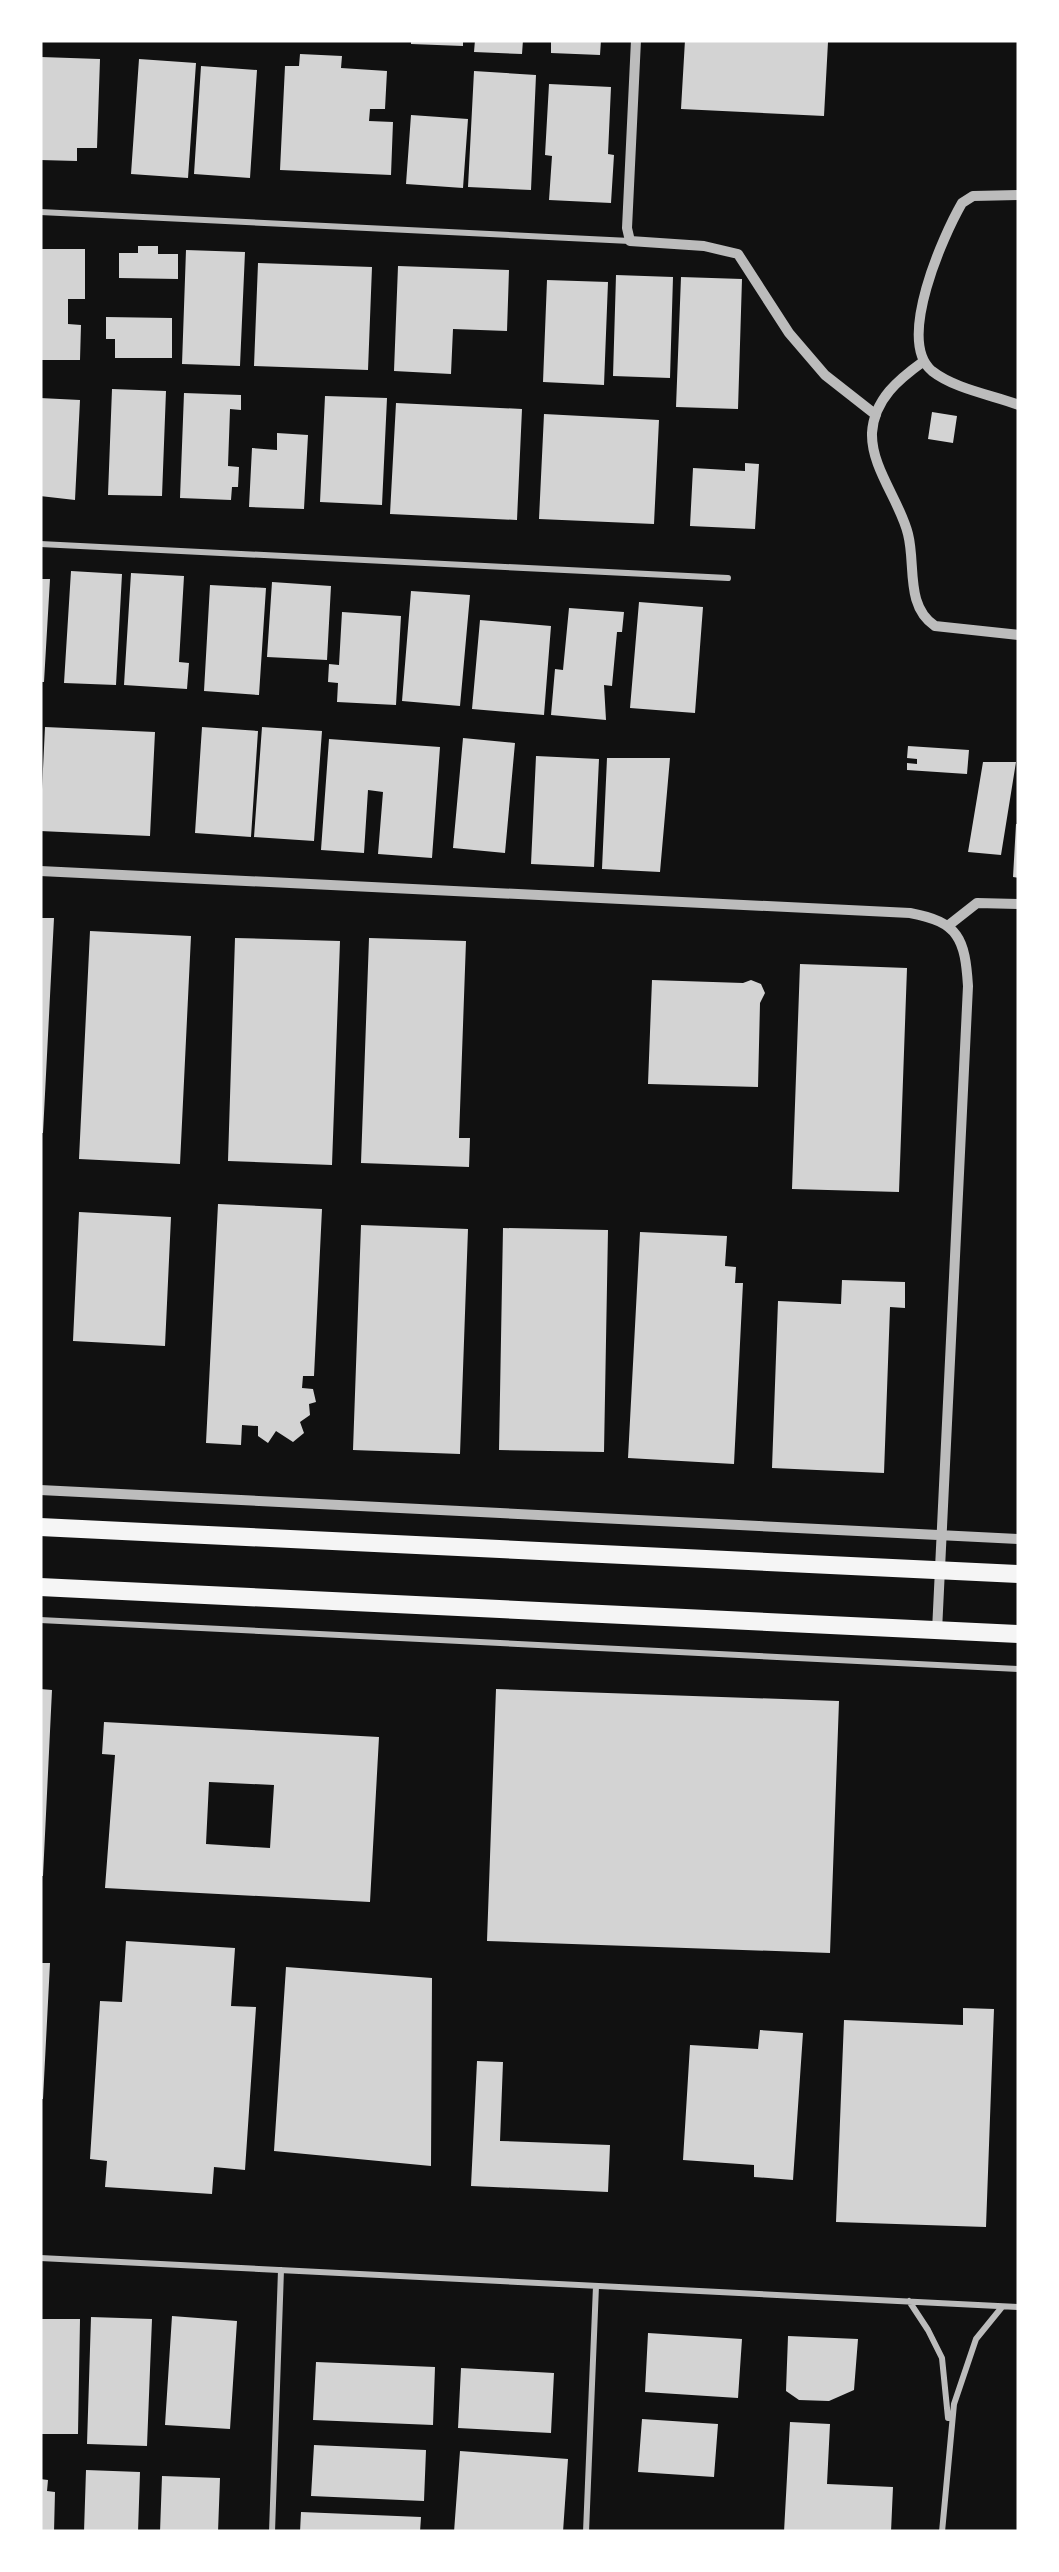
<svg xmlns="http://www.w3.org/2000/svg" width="1059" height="2572" viewBox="0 0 1059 2572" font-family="'Sofia Sans Condensed',sans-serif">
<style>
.building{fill:#d3d3d3;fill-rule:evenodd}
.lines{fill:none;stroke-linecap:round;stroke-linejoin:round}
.service{stroke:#bcbcbc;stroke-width:6}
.minor{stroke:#bcbcbc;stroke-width:10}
.secondary{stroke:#f5f5f5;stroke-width:18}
</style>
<rect width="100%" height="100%" fill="#111"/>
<!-- building -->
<path class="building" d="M411,40H463V46L411,44Z
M475,40H523L522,54L474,52Z
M551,40H601L600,55L551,53Z
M685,40L828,42L824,116L681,109Z
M300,54L342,56L341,68L387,71L385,109H370L369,121L393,122L391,175L280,170L285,66H299Z
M41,57L100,59L97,148H77V161L40,160Z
M139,59L196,63L188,178L131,174Z
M201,66L257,70L250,178L194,174Z
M474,71L536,75L531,190L468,187Z
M549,84L611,87L608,154L614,155L611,203L549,200L552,156L545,155Z
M411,115L468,119L463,188L406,184Z
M138,246H158V254H178V279L119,278V253H138Z
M40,249H85V299H68V324L81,325L80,360H40Z
M186,250L245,252L240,366L182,364Z
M258,263L372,267L368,370L254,366Z
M398,266L509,270L507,331L453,329L451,374L394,371Z
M616,275L673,277L670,378L613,376Z
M681,277L742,279L738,409L676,407Z
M547,280L608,282L604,385L543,382Z
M106,317L172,318V358H115V339H106Z
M112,389L166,391L162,496L108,495Z
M184,393L241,395V410L230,409L228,466L239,467L238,487H232L231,500L180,498Z
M325,396L387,398L382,505L320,502Z
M40,398L80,400L75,500L40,496Z
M396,403L522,409L517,520L390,514Z
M932,412L957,416L953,443L928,439Z
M544,414L659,420L654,524L539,519Z
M277,433L308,435L304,509L249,507L252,448L277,450Z
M745,463L759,464L755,529L690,526L693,468L745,471Z
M71,571L122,574L116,685L64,683Z
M131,573L184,576L179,662L189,663L187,689L124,685Z
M40,579H50L44,682H40Z
M272,582L331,586L327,660L267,657Z
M210,585L266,588L259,695L204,691Z
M411,591L470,595L460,706L402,701Z
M639,602L703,607L695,713L630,708Z
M569,608L624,612L622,632H617L612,686L604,685L606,720L551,715L555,669L563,670Z
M342,612L401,616L396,705L337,702L338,683L328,682L329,664L339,665Z
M480,620L551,626L544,715L472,709Z
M45,727L155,732L150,836L40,831Z
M202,727L258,731L251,837L195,833Z
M262,727L322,731L314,841L254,837Z
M463,738L515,743L505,853L453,848Z
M329,739L440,747L432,858L378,854L383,792L368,790L364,853L321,850Z
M908,746L969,750L967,774L907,770V763L917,764V759L907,758Z
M536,756L599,759L594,867L531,864Z
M607,758H670L660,872L602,869Z
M983,762H1016L1001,855L968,852Z
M1016,824H1019V878L1013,877Z
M40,918H54L43,1133H40Z
M90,931L191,936L180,1164L79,1159Z
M235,938L340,941L332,1165L228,1161Z
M369,938L466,941L459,1138H470L469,1167L361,1163Z
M800,964L907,968L899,1192L792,1189Z
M652,980L743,983L751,980L761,984L765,993L760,1003L758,1087L648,1084Z
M218,1204L322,1209L314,1376H303L302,1388L313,1389L316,1402L309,1404L310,1415L300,1422L304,1433L293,1442L276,1431L268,1443L258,1436V1426L242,1425L241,1445L206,1443Z
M79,1212L171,1217L165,1346L73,1341Z
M361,1225L468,1229L460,1454L353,1450Z
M503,1228L608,1230L604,1452L499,1450Z
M640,1232L727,1236L725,1266L736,1267L735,1283H743L734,1464L628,1458Z
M842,1280L905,1282V1308L890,1307L884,1473L772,1468L778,1301L841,1304Z
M40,1689L52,1690L43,1876H40Z
M496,1689L839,1701L830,1953L487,1941Z
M104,1722L379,1737L370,1902L105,1888L115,1755L102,1754ZM209,1782L274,1785L270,1848L206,1844Z
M126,1941L235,1948L231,2006L256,2007L245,2170L214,2167L212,2194L105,2187L107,2161L90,2159L100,2001L122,2002Z
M40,1963H50L43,2099H40Z
M286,1967L432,1978L431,2166L274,2151Z
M963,2008L994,2009L986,2227L836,2222L844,2020L963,2025Z
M760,2030L803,2033L793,2180L754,2177V2165L683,2160L690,2045L758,2049Z
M477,2061L503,2062L500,2141L610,2145L608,2192L471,2186Z
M172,2316L237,2321L230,2429L165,2425Z
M91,2317L152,2319L147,2446L87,2444Z
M40,2319H80L78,2434H40Z
M648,2333L742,2339L738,2398L645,2392Z
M788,2336L858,2339L854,2390L829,2401L799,2400L786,2391Z
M316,2362L435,2367L433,2425L313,2420Z
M461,2368L554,2373L551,2433L458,2428Z
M642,2419L718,2424L714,2477L638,2472Z
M790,2422L830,2424L827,2484L893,2487L891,2532H784Z
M314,2445L426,2450L424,2501L311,2496Z
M460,2451L568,2459L563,2532H454Z
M86,2470L140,2472L138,2532H84Z
M162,2476L220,2478L218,2532H160Z
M40,2479L48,2480L47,2491L55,2492L54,2532H40Z
M301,2512L421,2517L420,2532H300Z"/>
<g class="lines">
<!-- service -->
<path class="service" d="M40,212L630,241
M40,544L728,578
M40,1620L1019,1669
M40,2258L1019,2307
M909,2301L928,2330L942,2358L948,2418
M272,2532L281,2270
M586,2532L596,2286
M942,2532L954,2404L976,2339L1002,2307"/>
<!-- minor -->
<path class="minor" d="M636,40L627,228L630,241L704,246L738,254L789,333L825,375L876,415
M1019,195L973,196L962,203C943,236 896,341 932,371C955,389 992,395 1019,405
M924,361C899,379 874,399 872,433C871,468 900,501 908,534C916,565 905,606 935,626L1019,635
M40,871L910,913C959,922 965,939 968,986L937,1631
M949,925L977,903L1019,904
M40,1490L1019,1539"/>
<!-- secondary -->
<path class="secondary" d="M40,1527L1019,1574
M40,1587L1019,1634"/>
</g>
<!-- border -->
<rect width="1059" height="2572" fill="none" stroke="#ffffff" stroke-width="85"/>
</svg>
